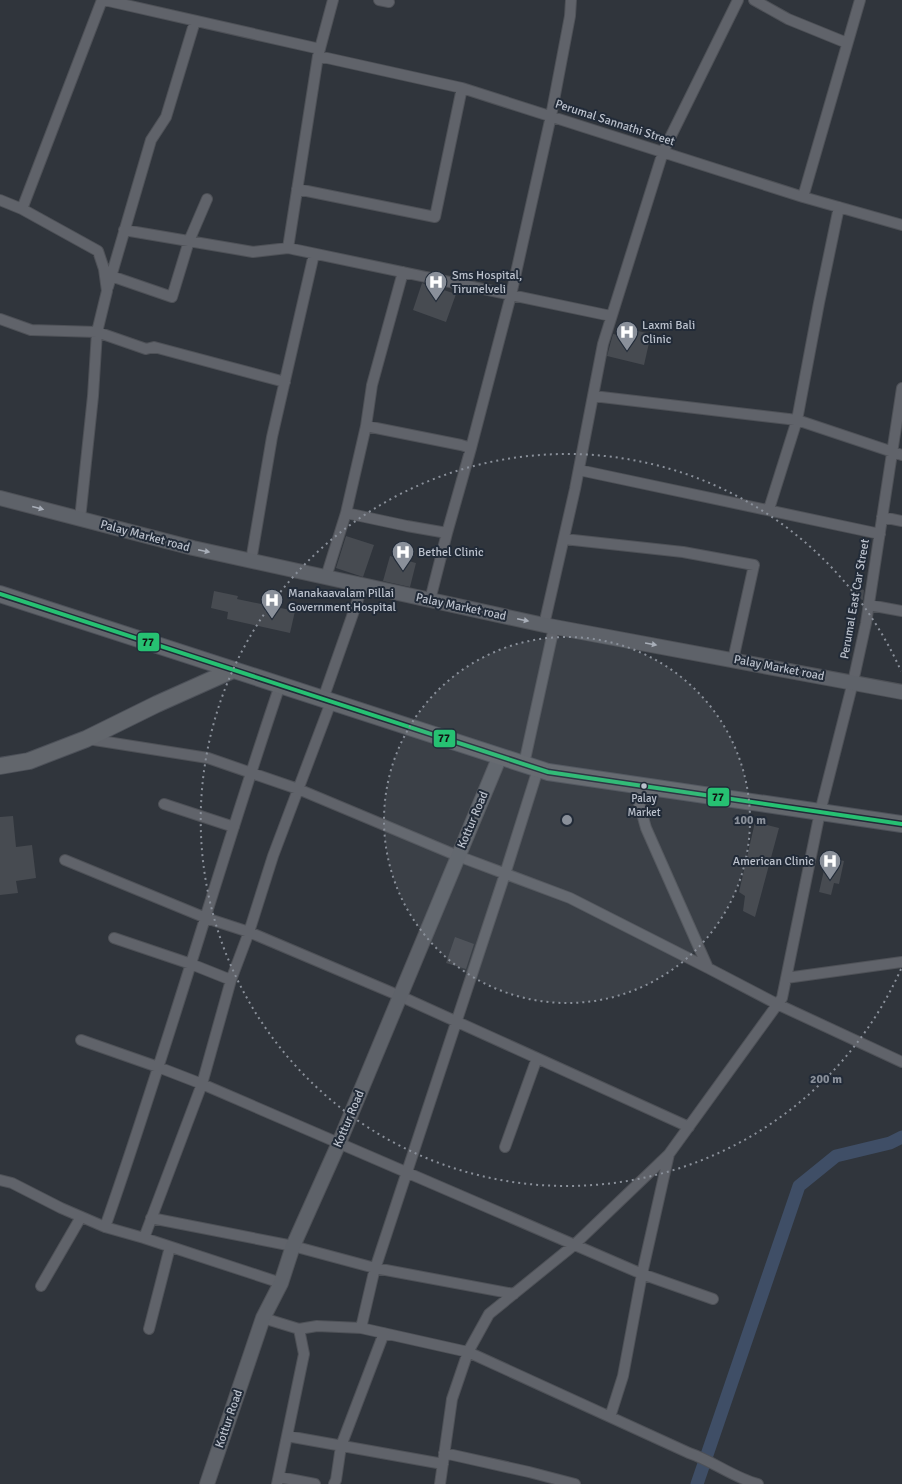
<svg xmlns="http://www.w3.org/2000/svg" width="902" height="1484" viewBox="0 0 902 1484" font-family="Signika,sans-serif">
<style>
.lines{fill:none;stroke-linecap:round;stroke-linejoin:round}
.canal{stroke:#3f4e66;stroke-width:13}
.building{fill:#474b51}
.street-casing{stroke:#4e5157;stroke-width:12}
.secondary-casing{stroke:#4e5157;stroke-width:16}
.primary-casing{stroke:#4d5159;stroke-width:18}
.street{stroke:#60636a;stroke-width:10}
.secondary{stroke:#5e6269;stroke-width:14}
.primary{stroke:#62666c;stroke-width:16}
.bus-1-casing{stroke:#222b38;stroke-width:7}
.bus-1{stroke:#26c172;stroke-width:4}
.oneway{fill:#a8aeb8}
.ring{fill:none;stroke:#8a909a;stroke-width:2;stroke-dasharray:2 4}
.bus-dot{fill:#bbc1cc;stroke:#222b38;stroke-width:1.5}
.labels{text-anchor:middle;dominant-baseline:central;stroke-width:4;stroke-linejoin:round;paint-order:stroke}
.bus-label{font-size:11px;fill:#bbc1cc;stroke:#222b38}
.street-label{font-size:12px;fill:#bbc1cc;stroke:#222b38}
.poi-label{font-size:12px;fill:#bbc1cc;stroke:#222b38;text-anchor:start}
.centre{fill:#8a909a;stroke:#222b38;stroke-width:2}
.ring-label{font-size:12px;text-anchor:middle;font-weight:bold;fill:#8a909a;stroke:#222b38;stroke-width:4;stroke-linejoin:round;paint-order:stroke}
.line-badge{stroke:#222b38;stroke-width:1.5}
.pale-badge-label{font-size:11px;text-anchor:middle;font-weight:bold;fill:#111}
</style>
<rect width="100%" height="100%" fill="#30353c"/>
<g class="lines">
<!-- canal -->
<path class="canal" d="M697,1484L799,1186L836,1156L890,1143L902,1137"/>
</g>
<!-- building -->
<path class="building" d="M422,283L456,294L446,322L413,310Z
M625,328L651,334L644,365L607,356L613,334L623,336Z
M346,536L374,545L363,577L336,568Z
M390,556L416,563L410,587L383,581Z
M857,588L864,590L863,600L854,597Z
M214,591L238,596L237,599L295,611L290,633L227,619L228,612L211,608Z
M13,816L16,847L32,845L36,878L16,881L18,893L0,895V817Z
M755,822L779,828L755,917L743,911L745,896L739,892Z
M827,857L844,861L839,884L834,883L831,895L819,892Z
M455,937L474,944L466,969L446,963Z"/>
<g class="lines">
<!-- street casing -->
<g class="street-casing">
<path id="street" d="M104,0L320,49
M379,0L389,2
M754,0L788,19L847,43
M318,56L462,88L803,197L902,225
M297,189L435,217L462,88
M803,197L860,0
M0,200L22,209L98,251L104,269L107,291L97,332L31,330L0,319
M839,207L819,303L797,420L902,455
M22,209L102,0
M124,230L253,252L288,248L611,316
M288,248L318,56L333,0
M111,276L172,297L189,241L207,199
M108,287L151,140L166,117L195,21
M593,396L797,420L769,509
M366,426L372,385L403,272
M579,470L880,534
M882,517L902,521
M80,519L93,396L97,332L146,349L154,347L285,382
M447,533L407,526L346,513L366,426L461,445L471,448L511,295L551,116L570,16L571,0
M564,539L683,552L754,565L733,660
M251,561L272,437L314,254
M326,577L346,513
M430,600L447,533L471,448
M869,605L902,611
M544,625L575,489L603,344L663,152L738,0
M323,699L363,585
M88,739L208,758L298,789L458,856L570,898L708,968L777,1004L902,1062
M524,764L554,627
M634,785L646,828L708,968
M164,804L234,827
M65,860L206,918L249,932L400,996L689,1127
M114,938L191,964L231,980
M786,978L902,962
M81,1040L158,1067L202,1084L642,1274L713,1299
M505,1147L537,1058
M0,1180L12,1183L61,1208L105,1227L144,1238L281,1283
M151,1218L293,1246L375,1268L514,1294
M105,1227C168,1048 219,865 280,685
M144,1238L202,1084L231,980L249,932L273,856L331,702
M41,1286L81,1217
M263,1318L299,1329L317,1326L361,1328L468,1352L689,1453C713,1461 734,1478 758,1484
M361,1328L374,1272L505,874L538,769
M149,1329L170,1247
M610,1417L623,1376L642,1274L669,1154
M287,1436L443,1464
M444,1453L529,1472L575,1484
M279,1477L315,1484
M277,1484L304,1354L299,1329
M334,1484L336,1480L341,1446L384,1333
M440,1484L452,1399L468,1352L489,1314L574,1245L669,1154L782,998L820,812L853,682L866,623L902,388"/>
</g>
<!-- secondary casing -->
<g class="secondary-casing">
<path id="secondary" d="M0,498L193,548L544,625L902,692
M207,1484L263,1318L281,1283L293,1246L339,1143L500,756"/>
</g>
<!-- primary casing -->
<g class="primary-casing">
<path id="primary" d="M0,594L548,772L902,824
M0,766L29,761L86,739L157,704L233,670"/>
</g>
<!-- street -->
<use href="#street" class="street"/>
<!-- secondary -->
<use href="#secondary" class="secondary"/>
<!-- primary -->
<use href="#primary" class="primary"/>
<!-- bus-1 casing -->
<g class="bus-1-casing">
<path id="bus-1" d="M0,594L548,772L902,824"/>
</g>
<!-- bus-1 -->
<use href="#bus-1" class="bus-1"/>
</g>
<!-- one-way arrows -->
<defs><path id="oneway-solid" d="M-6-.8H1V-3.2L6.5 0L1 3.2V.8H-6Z"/></defs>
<g class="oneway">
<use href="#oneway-solid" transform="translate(38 508) rotate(15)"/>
<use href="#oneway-solid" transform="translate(204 551) rotate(12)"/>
<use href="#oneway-solid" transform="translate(523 620) rotate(12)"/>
<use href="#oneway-solid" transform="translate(651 644) rotate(10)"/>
</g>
<!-- distance rings -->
<circle cx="567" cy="820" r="183" fill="#8a909a" fill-opacity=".12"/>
<g class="ring">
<circle cx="567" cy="820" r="183"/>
<path d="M901 969A366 366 0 1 1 901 671"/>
</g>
<!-- icons -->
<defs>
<g id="hospital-pin" transform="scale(1.15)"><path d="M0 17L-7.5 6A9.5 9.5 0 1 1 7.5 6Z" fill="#8a909a" stroke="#222b38"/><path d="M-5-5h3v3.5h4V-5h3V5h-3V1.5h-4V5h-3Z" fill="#fff"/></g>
</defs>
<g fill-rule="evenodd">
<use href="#hospital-pin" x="436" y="282"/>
<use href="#hospital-pin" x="627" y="332"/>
<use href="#hospital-pin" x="403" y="552"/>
<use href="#hospital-pin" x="272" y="600"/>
<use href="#hospital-pin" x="830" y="861"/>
</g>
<!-- markers -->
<circle class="bus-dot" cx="644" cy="786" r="3.5"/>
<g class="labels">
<!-- bus labels -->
<g class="bus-label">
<text x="644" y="798">Palay<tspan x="644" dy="14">Market</tspan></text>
</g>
<!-- street labels -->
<g class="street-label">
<text transform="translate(615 123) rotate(18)">Perumal Sannathi Street</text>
<text transform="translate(145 536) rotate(15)">Palay Market road</text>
<text transform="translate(855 599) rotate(-80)">Perumal East Car Street</text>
<text transform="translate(461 607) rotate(12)">Palay Market road</text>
<text transform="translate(779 668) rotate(11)">Palay Market road</text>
<text transform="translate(473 820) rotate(-67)">Kottur Road</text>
<text transform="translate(349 1119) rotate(-67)">Kottur Road</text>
<text transform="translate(229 1419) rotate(-71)">Kottur Road</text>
</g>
<!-- poi labels -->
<g class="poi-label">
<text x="452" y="275">Sms Hospital,<tspan x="452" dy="14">Tirunelveli</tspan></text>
<text x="642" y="325">Laxmi Bali<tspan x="642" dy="14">Clinic</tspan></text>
<text x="418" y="552">Bethel Clinic</text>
<text x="288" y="593">Manakaavalam Pillai<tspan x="288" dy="14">Government Hospital</tspan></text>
<text x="814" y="861" text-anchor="end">American Clinic</text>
</g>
</g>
<circle cx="567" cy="820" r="6" class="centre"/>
<g class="ring-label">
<text x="750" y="824">100 m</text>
<text x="826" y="1083">200 m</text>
</g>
<g class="line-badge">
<rect x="137" y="632" width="23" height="20" rx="4" fill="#26c172"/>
<rect x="433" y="729" width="23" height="19" rx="4" fill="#26c172"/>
<rect x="707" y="787" width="23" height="20" rx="4" fill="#26c172"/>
</g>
<g class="pale-badge-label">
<text x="148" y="646">77</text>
<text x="444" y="742">77</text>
<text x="718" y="801">77</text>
</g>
</svg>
